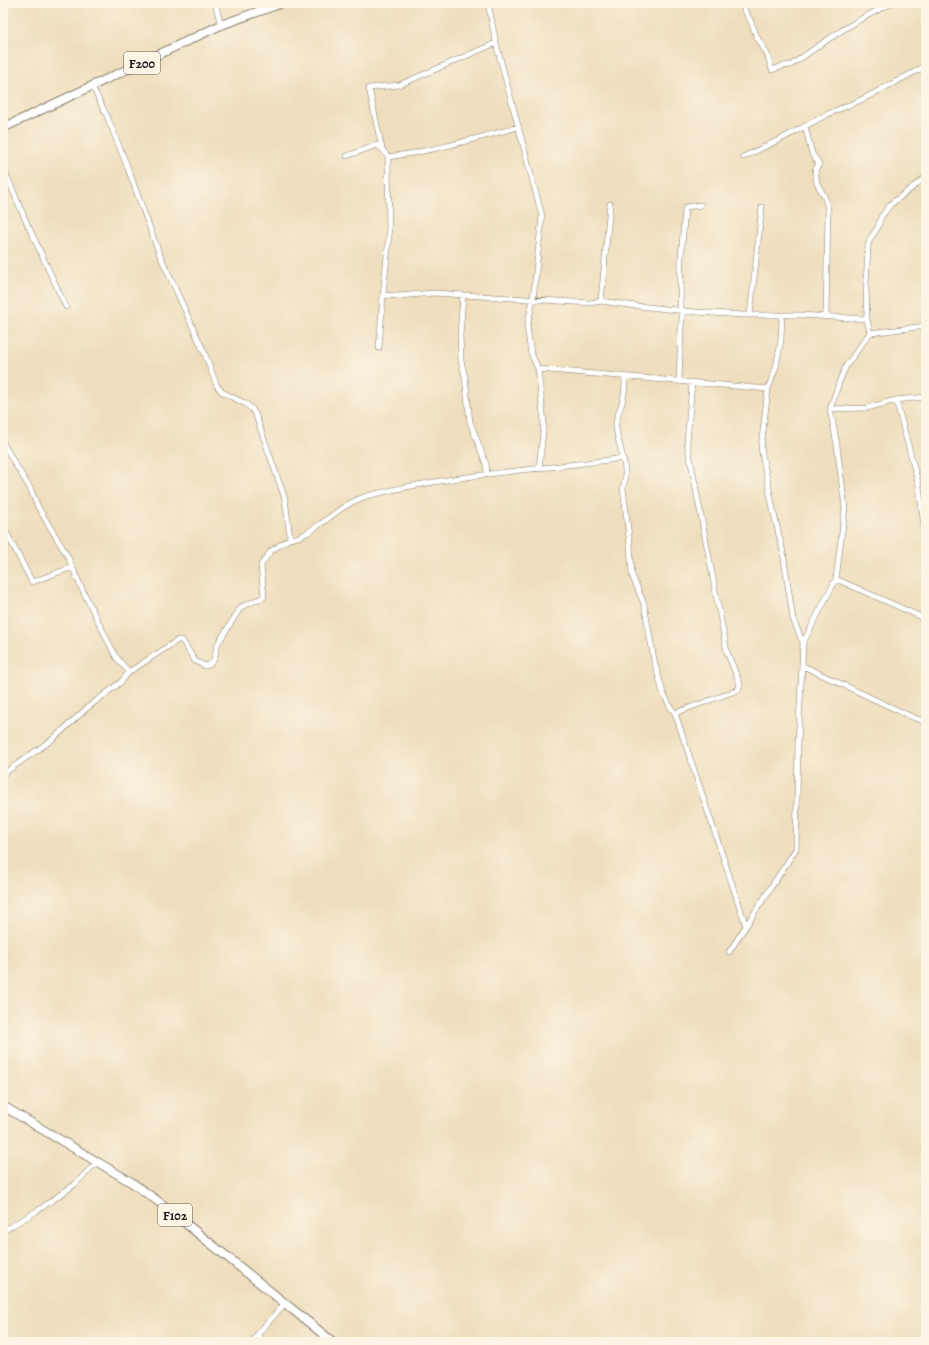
<svg xmlns="http://www.w3.org/2000/svg" width="929" height="1345" viewBox="0 0 929 1345" font-family="Alegreya,serif">
<style>
.lines{fill:none;stroke-linecap:round;stroke-linejoin:round}
.minor-casing{stroke:#867d6c;stroke-width:6}
.primary-casing{stroke:#867d6c;stroke-width:10}
.minor{stroke:#fff;stroke-width:5}
.primary{stroke:#fff;stroke-width:8}
.labels{text-anchor:middle;dominant-baseline:central;stroke-width:3;stroke-linejoin:round;paint-order:stroke}
.shield{fill:#fcf5e5;stroke:#5f5d58;stroke-width:1}
.shield-label{font-size:13px;font-weight:bold;fill:#1c1c1c}
</style>
<rect width="100%" height="100%" fill="#fcf5e5"/>
<filter id="ink" filterUnits="userSpaceOnUse"><feTurbulence type="fractalNoise" baseFrequency=".025" numOctaves="2"/><feDisplacementMap in="SourceGraphic" scale="8" xChannelSelector="R" yChannelSelector="G"/><feConvolveMatrix kernelMatrix="1 2 1 2 8 2 1 2 1" color-interpolation-filters="sRGB"/></filter>
<filter id="wash" filterUnits="userSpaceOnUse"><feTurbulence type="fractalNoise" baseFrequency=".012" numOctaves="4" result="noise"/><feDisplacementMap in="SourceGraphic" scale="16" xChannelSelector="R" yChannelSelector="G"/><feGaussianBlur stdDeviation="0.9" result="paint"/><feColorMatrix in="noise" values="0 0 0 0 0 0 0 0 0 0 0 0 0 0 0 0 0 1.4 0 .05"/><feComposite in="paint" operator="in"/></filter>
<g filter="url(#wash)">
<rect width="100%" height="100%" fill="#efdebd"/>
</g>
<g filter="url(#ink)">
<g class="lines">
<!-- minor casing -->
<g class="minor-casing">
<path id="minor" d="M215,3L221,25
M488,3L496,43L542,216L533,299L527,327L531,353L538,369L542,406L544,422L539,469
M741,3L751,22L757,37L767,54L772,70L783,66L791,65C824,42 856,19 893,3
M3,4L6,3
M805,126L812,154L819,164L815,170L817,183L825,198L828,210L826,317
M382,149L369,88L399,85L496,43
M347,156L377,145L382,149L388,157C433,151 475,139 518,127
M743,157L783,138L830,113L861,100L926,66
M3,167L25,219L66,307
M383,295L389,237L388,157
M463,295L460,335L461,361L465,377L470,422L486,464L487,474
M601,301L610,204
M680,309L681,257L685,209L686,207L701,205
M750,315L762,207
M782,315L781,340L776,367L768,389L761,448L774,514L783,552L793,619L803,643
M870,333L926,326
M379,348L383,295L398,296L434,293L590,303L601,301L628,305L696,312L743,315H800L867,319
M538,369L768,389
M625,377C625,385 625,392 623,399C621,409 615,417 616,427C618,448 630,467 623,488L630,545L632,575L644,604L654,660L663,693L671,708L675,713L746,926
M679,381L681,328L683,310
M896,400L919,486L925,536
M830,409L867,408L896,400L926,397
M3,443L15,464L30,488L38,507L68,557L81,587L116,657L129,672L178,640H182L195,661L205,666L209,665L214,660L217,645L241,607L264,597L261,565L271,551L289,539L290,537L285,499L256,416L252,409L246,404L222,392L217,386L204,352L159,253L127,166L107,116L92,86
M3,526L32,582L73,567
M289,539C303,538 314,528 326,520C340,509 354,499 371,495C454,474 539,470 623,458
M836,579L926,619
M803,666L912,717L926,722
M675,713L738,690L740,684L727,652L687,442L692,383
M3,774L53,739L87,708L121,682L129,672
M729,952L796,849L798,744L803,643L836,579L845,508L837,445L830,409L840,380L846,366L870,333L867,319L866,286L868,245L870,239L878,227L881,217L891,204L926,177
M3,1231L37,1211L74,1185L97,1162
M257,1335L265,1342
M253,1342L257,1335L285,1303"/>
</g>
<!-- primary casing -->
<g class="primary-casing">
<path id="primary" d="M3,128L221,25L282,3
M3,1106L131,1182L159,1202L333,1342"/>
</g>
<!-- minor -->
<use href="#minor" class="minor"/>
<!-- primary -->
<use href="#primary" class="primary"/>
</g>
</g>
<g class="labels">
<!-- shield labels -->
<g class="shield">
<rect x="124" y="52" width="36" height="22" rx="3"/>
<rect x="158" y="1204" width="34" height="22" rx="3"/>
</g>
<g class="shield-label">
<text x="142" y="63">F200</text>
<text x="175" y="1215">F102</text>
</g>
</g>
<!-- margin -->
<rect width="929" height="1345" fill="none" stroke="#fcf5e5" stroke-width="16"/>
</svg>
